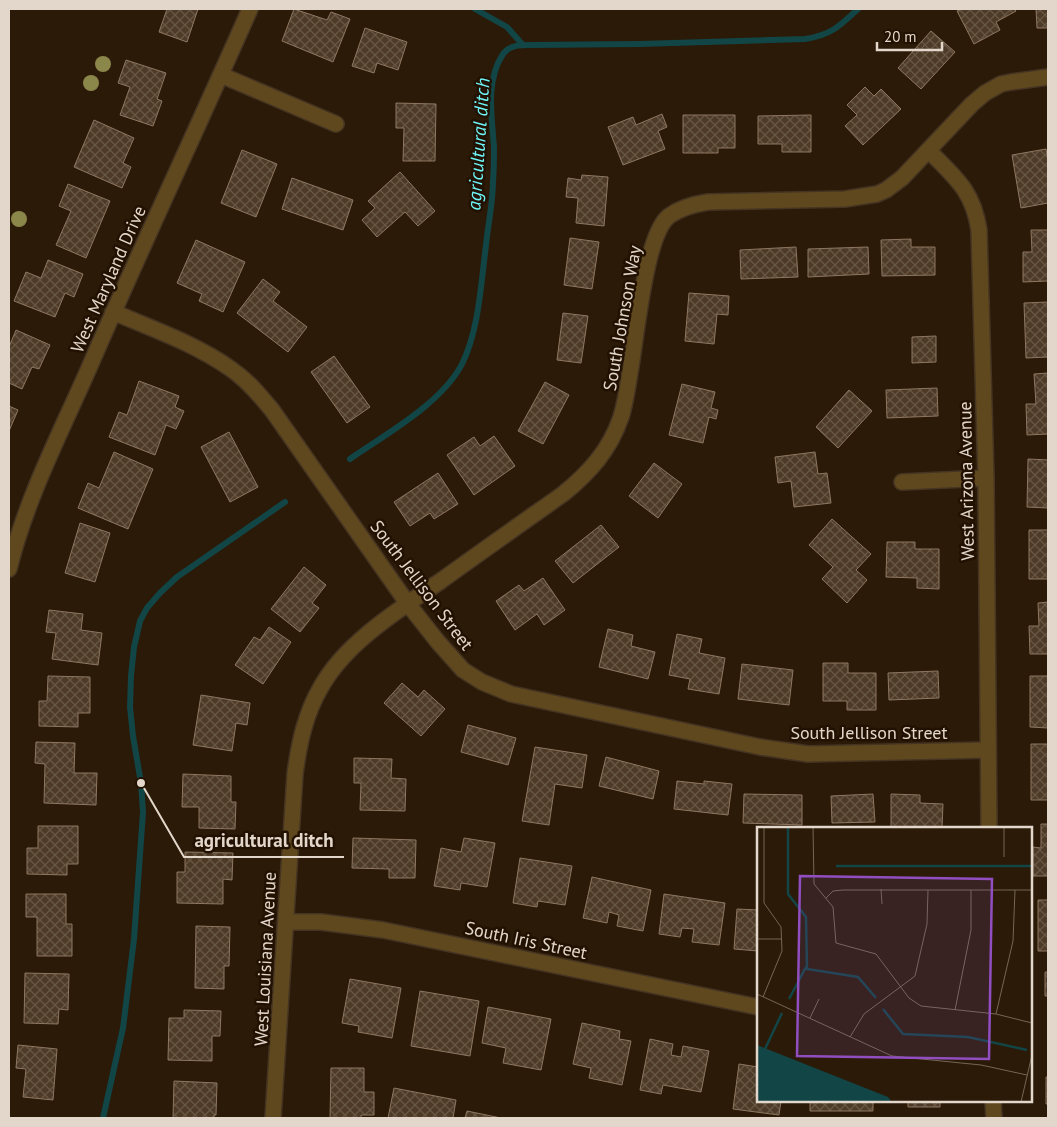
<svg xmlns="http://www.w3.org/2000/svg" width="1057" height="1127" viewBox="0 0 1057 1127" font-family="'PT Sans',sans-serif">
<style>
.lines{fill:none;stroke-linecap:round;stroke-linejoin:round}
.stream{stroke:#124546;stroke-width:6}
.building{fill:url(#building-cross-hatch);stroke:#8d7762}
.street-casing{stroke:#453422;stroke-width:18}
.street{stroke:#60481e;stroke-width:15}
.tree{fill:#8b874b}
.labels{text-anchor:middle;dominant-baseline:central;stroke-width:5;stroke-linejoin:round;paint-order:stroke}
.street-label{font-size:18px;fill:#e3d7cb;stroke:#221101}
.water-label{font-size:19px;font-style:italic;fill:#6ef6f8;stroke:#221101}
.inset-river{fill:none;stroke:#124546;stroke-width:2.5}
.inset-road{fill:none;stroke:#756655;stroke-width:1}
.view{fill:#904ec1;fill-opacity:0.15;stroke:#904ec1;stroke-width:2.5}
.inset-edge{fill:none;stroke:#e3d7cb;stroke-width:2.5}
.leader{fill:none;stroke:#e3d7cb;stroke-width:2}
.callout-dot{fill:#e3d7cb;stroke:#221101;stroke-width:2}
.callout-label{font-size:19px;text-anchor:middle;font-weight:bold;fill:#e3d7cb;stroke:#221101;stroke-width:5;stroke-linejoin:round;paint-order:stroke}
</style>
<defs>
<pattern id="building-cross-hatch" width="8" height="8" patternUnits="userSpaceOnUse" patternTransform="scale(1.25)"><rect width="8" height="8" fill="#4e3b27"/><path d="M0 0l8 8M0 8l8-8" fill="none" stroke="#675745"/></pattern>
</defs>
<rect width="100%" height="100%" fill="#2b1a07"/>
<g class="lines">
<!-- stream -->
<path class="stream" d="M475,9L507,27L523,45
M350,459C386,434 442,403 462,364C479,330 481,283 486,245C488,224 493,203 493,181C494,170 494,158 494,147C492,118 485,81 503,54C509,45 521,45 530,45L640,44L805,39C831,35 840,26 858,9
M103,1118L123,1028L134,939L143,812L141,783L133,736L130,707L131,676L134,647L140,621L147,608L160,593L177,577L285,502"/>
</g>
<!-- building -->
<path class="building" d="M167,9H198L187,42L159,32Z
M294,9L327,20L331,12L350,19L333,62L282,41Z
M961,9H1014L1016,11L996,22L1000,30L974,44L957,11Z
M1036,9H1048V28H1037Z
M365,28L407,42L398,70L377,63L374,73L352,66Z
M931,31L955,52L921,89L898,68Z
M126,60L166,73L157,99L162,101L153,126L120,115L130,87L118,83Z
M865,87L874,96L881,89L901,109L863,145L845,126L857,115L847,105Z
M396,103L436,104L435,161H403L404,128H396Z
M662,114L667,127L658,131L665,149L623,165L608,127L633,117L636,125Z
M683,115H735V148H718V153H683Z
M811,115V152H782V144H758V116Z
M94,120L134,138L123,163L131,167L122,188L74,167Z
M1046,149L1048,161V203L1021,208L1012,155Z
M242,150L277,164L256,217L221,203Z
M400,172L435,211L418,226L405,212L377,237L362,220L375,208L368,201Z
M582,175L608,177L604,226L576,223L578,198L566,197L568,178L581,180Z
M292,178L353,200L343,230L282,209Z
M68,184L110,201L86,258L56,245L71,211L59,206Z
M1031,230H1048V281L1023,282V252H1032Z
M570,238L599,242L592,289L564,285Z
M911,239V247H935V275L882,276L881,240Z
M196,240L245,262L223,312L199,301L202,294L177,283Z
M796,247L798,277L741,279L740,250Z
M868,247L869,274L808,277V249Z
M48,260L83,274L74,297L65,293L55,317L14,301L26,272L41,278Z
M263,279L280,292L273,301L307,327L288,352L237,313Z
M689,293L729,296L728,315L717,314L714,344L685,341Z
M1048,302V357L1026,358L1024,303Z
M563,313L588,316L581,363L557,360Z
M16,330L50,345L39,369L32,367L22,389L9,383V347Z
M936,336V362L912,363V337Z
M334,356L370,407L347,423L311,372Z
M1048,373V434L1027,435L1026,404H1036L1034,374Z
M139,381L179,396L175,407L184,411L176,429L166,425L155,455L109,437L119,412L127,415Z
M545,382L569,395L543,444L518,431Z
M682,384L715,392L711,408L718,410L716,419L709,417L703,443L669,435Z
M937,388L938,416L887,418L886,390Z
M849,390L872,411L838,448L816,427Z
M9,406L18,410L9,431Z
M229,432L258,487L230,502L201,447Z
M494,436L515,466L474,495L447,455L474,437L480,446Z
M114,452L153,469L128,529L78,508L88,483L99,488Z
M815,452L818,474L827,473L831,503L794,507L791,481L778,483L775,457Z
M1028,459L1048,460V508L1027,507Z
M654,463L682,484L658,518L629,496Z
M438,473L458,504L434,519L430,513L410,526L394,502Z
M832,519L871,554L856,570L867,580L847,603L822,579L833,567L809,545Z
M80,523L110,533L95,582L65,573Z
M601,525L619,547L573,583L555,561Z
M1029,530H1048V579H1029Z
M887,542H915V549H939V589L917,588V578L886,577Z
M304,567L326,585L312,603L319,608L300,632L271,609Z
M543,578L565,610L544,625L537,614L515,630L496,601L519,585L524,591Z
M1048,602V654H1030L1029,626H1039L1038,603Z
M49,610L83,614L81,630L102,633L98,665L52,659L56,633L46,632Z
M269,627L291,642L263,684L235,665L254,637L260,640Z
M608,629L633,635L631,646L655,652L648,679L599,667Z
M677,634L702,639L699,653L725,658L719,694L688,689L690,679L669,675Z
M823,663H848V673H876V710H847V701H823Z
M742,664L793,670L789,705L738,699Z
M938,671L939,698L889,700L888,673Z
M48,676L90,677V713H78V727L39,726V701H47Z
M1030,676H1048V728L1030,727Z
M402,683L418,697L424,690L445,709L421,736L384,703Z
M201,695L250,703L247,725L236,723L232,751L193,745Z
M468,725L516,738L508,765L461,752Z
M36,742L75,743L74,773H97L96,805L44,803L45,764L35,763Z
M1031,744H1048V800H1031Z
M535,747L587,755L582,788L555,784L549,825L522,821Z
M606,757L659,771L653,799L599,786Z
M354,758L392,759L391,778L406,779L405,811L360,810L361,783H354Z
M183,774L231,776V802H236L235,829L199,828V807H182Z
M677,781L704,784V781L732,784L728,815L674,809Z
M744,794L802,795V825L743,823Z
M873,794L875,822L832,823L831,796Z
M891,794L920,795V803L943,804L942,828H891Z
M1041,824H1048V876H1033V847L1041,848Z
M38,826H78V864H67V875L27,874V848H38Z
M353,838L416,840L415,878H389V869L352,868Z
M464,838L495,843L487,887L461,883L460,890L434,886L441,848L461,852Z
M185,852L233,853L232,880L223,879V904L177,903V872H185Z
M520,858L572,866L565,905L538,901L537,907L513,903Z
M592,877L651,890L643,931L617,926L619,915L609,912L607,923L583,918Z
M26,894H66V924H72V956H37V917H26Z
M664,894L725,903L719,945L692,942L694,929L682,928L680,937L659,934Z
M1038,900H1048V951H1038Z
M737,909L758,910V951L734,949Z
M196,926L230,927L229,966H224V989L195,988Z
M1045,972H1048V996H1045Z
M25,973L69,974L68,1010L59,1009L58,1024L24,1023Z
M350,979L401,988L392,1038L358,1032L359,1026L342,1023Z
M420,991L479,1001L470,1056L411,1046Z
M488,1007L551,1019L541,1070L503,1063L506,1048L482,1043Z
M184,1010L221,1011L220,1036H212V1061L168,1060L169,1018H184Z
M582,1023L620,1031L619,1039L631,1041L622,1085L589,1078L591,1068L573,1064Z
M650,1039L673,1044L671,1055L681,1057L683,1046L709,1051L701,1092L663,1085L661,1094L640,1090Z
M18,1045L57,1049L53,1100L23,1097L26,1069L16,1068Z
M739,1064L758,1067V1101H781L779,1115L733,1109Z
M331,1068H364V1092H374V1115H361V1118H330Z
M1046,1077H1048V1104H1046Z
M174,1081L217,1083L216,1115H214V1118H173Z
M394,1088L456,1100L453,1118H388Z
M810,1101H873V1111H810Z
M908,1101H940V1107H908Z
M467,1111L501,1118H465Z"/>
<g class="lines">
<!-- street casing -->
<g class="street-casing">
<path id="street" d="M221,75L336,124
M929,151C956,178 973,191 979,230L986,478L989,828
M113,312C153,329 196,344 231,369C247,380 259,394 272,410L408,604L438,642L463,670L482,682L511,694L760,747L808,754L988,750
M902,482L986,478
M9,569C26,499 60,434 89,368C141,248 197,129 250,9
M286,922H321L383,930L758,1007
M993,1101L994,1118
M273,1118L295,774C299,744 305,714 321,687C346,642 400,609 442,580C482,551 522,523 563,494C589,473 610,450 621,417C635,375 640,239 669,216C680,208 695,204 708,202L845,199L877,194L886,190L902,178L972,104L985,93L1001,84L1011,82L1048,77"/>
</g>
<!-- street -->
<use href="#street" class="street"/>
</g>
<!-- trees -->
<g class="tree">
<circle cx="103" cy="64" r="8"/>
<circle cx="91" cy="83" r="8"/>
<circle cx="19" cy="219" r="8"/>
</g>
<g class="labels">
<!-- street labels -->
<g class="street-label">
<text transform="translate(108 279) rotate(-66)">West Maryland Drive</text>
<text transform="translate(622 318) rotate(-80)">South Johnson Way</text>
<text transform="translate(966 481) rotate(-91)">West Arizona Avenue</text>
<text transform="translate(422 585) rotate(53)">South Jellison Street</text>
<text x="869" y="732">South Jellison Street</text>
<text transform="translate(526 940) rotate(12)">South Iris Street</text>
<text transform="translate(265 959) rotate(-87)">West Louisiana Avenue</text>
</g>
<!-- water labels -->
<g class="water-label">
<text transform="translate(478 144) rotate(-86)">agricultural ditch</text>
</g>
</g>
<!-- overview -->
<g transform="translate(757 827)">
<rect width="275" height="275" fill="#2b1a07"/>
<path d="M0,218L131,270L135,275H0Z" fill="#124546"/>
<path class="inset-river" d="M31,0V67L49,90L50,142L101,150L119,171M79,39H275M32,172L49,140M126,182L146,207L211,210L270,223M8,222L25,186"/>
<path class="inset-road" d="M56,0L57,57L76,80L79,116L119,127L152,171L164,179L239,187L275,196M247,30V0M124,62L125,77M69,71L76,64L86,63H275M0,112H25M0,167L135,229L224,238L270,248M6,170L25,124L24,100L7,76V0M198,183L214,103V63M239,187L256,114L258,63M53,191L62,172M93,210L107,187L158,149L170,97L171,63M264,275L275,228"/>
<path class="view" d="M43,49L235,52L232,232L40,229Z"/>
<rect width="275" height="275" class="inset-edge"/>
</g>
<!-- callouts -->
<path class="leader" d="M141 783L184 857H344"/>
<circle class="callout-dot" cx="141" cy="783" r="5"/>
<g class="callout-label">
<text x="264" y="847">agricultural ditch</text>
</g>
<!-- border -->
<rect width="1057" height="1127" fill="none" stroke="#e3d7cb" stroke-width="20"/>
<!-- scale -->
<path d="M877 42v8h65v-8" fill="none" stroke="#e3d7cb" stroke-width="2.5"/>
<text x="884" y="42" font-size="15" fill="#e3d7cb" stroke="#221101" stroke-width="4" paint-order="stroke">20 m</text>
</svg>
